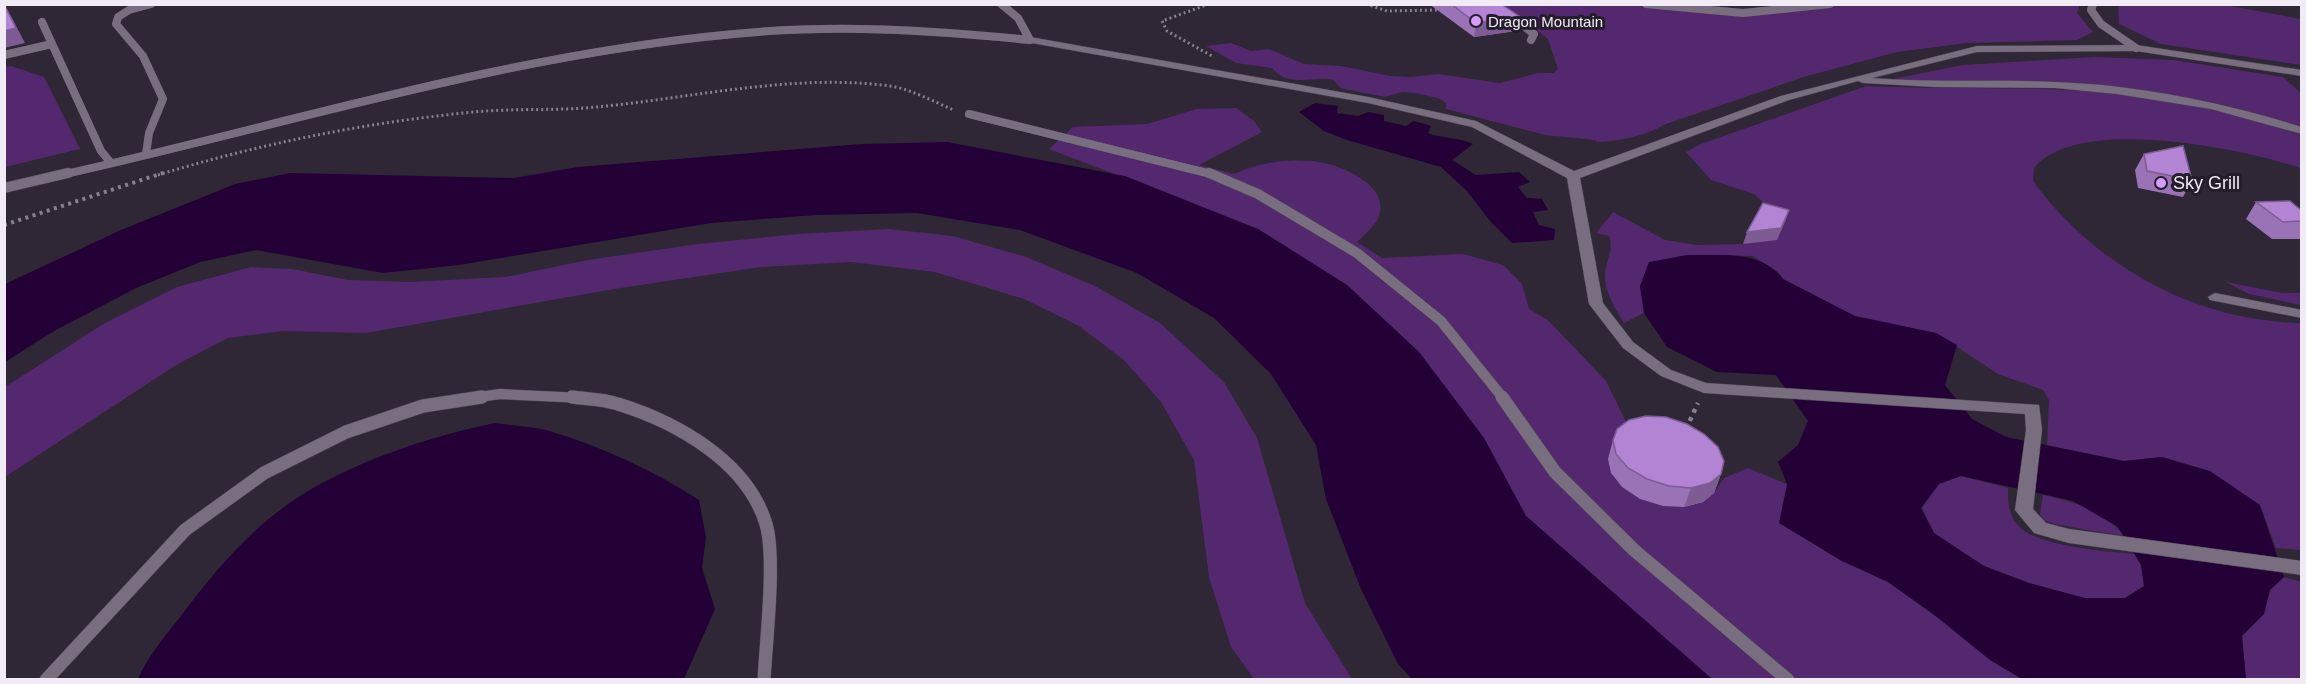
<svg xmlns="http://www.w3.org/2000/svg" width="2306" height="684" viewBox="0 0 2306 684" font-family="Helvetica,sans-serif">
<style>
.green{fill:#54286f}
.water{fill:#230036;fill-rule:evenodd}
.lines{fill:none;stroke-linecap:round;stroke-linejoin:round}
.lane-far2-casing{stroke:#4b4451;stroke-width:8}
.lane-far1-casing{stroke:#4b4451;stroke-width:11}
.lane-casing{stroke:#4b4451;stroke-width:14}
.street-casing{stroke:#4b4451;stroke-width:1}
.path-far2{stroke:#87808d;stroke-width:3;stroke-dasharray:2 3;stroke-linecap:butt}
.path-far1{stroke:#87808d;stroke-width:4;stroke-dasharray:3 4.5;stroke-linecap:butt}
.path{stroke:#87808d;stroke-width:4.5;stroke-dasharray:4 5;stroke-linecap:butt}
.lane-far2{stroke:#786e80;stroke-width:8}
.lane-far1{stroke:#786e80;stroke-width:10}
.lane{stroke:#786e80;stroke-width:13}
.street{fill:#786e80;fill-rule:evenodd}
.wall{fill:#9a72b6}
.shaded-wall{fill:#7d5c94}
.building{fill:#b384d4;stroke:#7d5c94;stroke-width:1.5}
.poi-dot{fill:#d49cfb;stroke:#251d2c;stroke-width:2}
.labels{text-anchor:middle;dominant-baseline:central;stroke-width:6;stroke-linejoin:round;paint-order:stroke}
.far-poi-label{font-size:15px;fill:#f1ebf5;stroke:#251d2c;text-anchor:start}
.poi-label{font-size:18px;fill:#f1ebf5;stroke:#251d2c;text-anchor:start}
</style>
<rect width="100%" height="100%" fill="#2f2636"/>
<!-- green -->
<path class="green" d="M1847,4H2080L2077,13L2093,32L2077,40L1966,43L1897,52L1807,76L1666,124C1644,136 1622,141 1597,142L1595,140L1545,135L1446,109V103L1438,98L1415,93L1402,92L1385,97L1340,88L1334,80C1312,76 1288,88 1272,68L1236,63L1206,46L1231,43L1251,51L1269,49L1304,64L1341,66L1390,76L1411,77L1438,74L1500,83L1538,73H1554L1558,69L1548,39L1504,5H1629L1738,15L1815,10Z
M2118,5H2225L2301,19V65L2161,44L2119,24Z
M2095,57L2173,60L2283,77L2301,93V127C2225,102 2143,87 2063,82C2006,79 1949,84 1893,79L1963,65Z
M11,66L44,77L80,149L5,167V67Z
M1866,86C1933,89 2001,87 2068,90C2146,94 2228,108 2301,135V168C2244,149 2077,114 2034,168L2033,181C2096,267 2196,321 2301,323V550L2276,548L2260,505L2162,457L2123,461L2047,445L2049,400L2043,390L1998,374L1936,333L1854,316L1783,279L1778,272L1753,256L1690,255L1640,285L1644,313L1624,323C1615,308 1604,292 1605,274C1606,259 1614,251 1609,236L1596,233L1613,212L1665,240L1697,245L1744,244L1780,233L1785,222L1754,194L1711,180L1686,152L1701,144Z
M1236,108L1254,121L1262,132L1199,165L1234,174C1250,167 1265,163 1283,161C1295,160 1312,160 1324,163C1350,168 1395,191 1376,222C1371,229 1363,236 1357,242L1382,258L1463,254L1503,265L1522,284L1529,309L1549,321L1606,381L1631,432L1611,473L1622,487L1640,499L1663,506L1703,502L1714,493L1724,478L1748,468L1787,484L1840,560L1888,582L1937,617L1990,660L2022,679H1712L1526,516L1484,438L1419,352L1347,285L1258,229L1049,149L1073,127L1147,124L1197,109Z
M889,229L953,236L1026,257L1095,286L1160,323L1224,382L1257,438L1305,603L1352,679H1254L1231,647L1209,577L1194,460L1161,402L1124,360L1079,326L1024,299L935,272L851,262L761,267L614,289L366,333L283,331L228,338L176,365L5,477V387L105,323L177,287L251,267L292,269L348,280L409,282L505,277L588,260L698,244L798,234Z
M2226,282L2282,293H2301V305L2249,294Z
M1961,476L2008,488C2008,501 2008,512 2016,523C2033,547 2106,551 2135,554L2141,565L2144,586L2125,598H2083L2029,583L1982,565L1934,533L1922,508L1939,484Z
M2043,495C2068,500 2110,512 2123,536L2054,524L2043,520L2040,514Z
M2284,577L2301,582V679H2246L2242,636L2264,614L2270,590Z"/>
<!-- water -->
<path class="water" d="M1315,103L1338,106L1337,113L1358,116L1368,112L1384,115V121L1406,126L1414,121L1431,126L1428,133C1444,139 1458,137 1473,144L1452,160L1476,175L1519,172L1530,182L1518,187L1527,198L1542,199L1548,210L1533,212L1539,225L1555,229L1554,240L1512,243L1491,222L1466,190L1441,167L1347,140L1324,131L1299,112Z
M947,142L1125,176L1258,229L1347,285L1419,352L1484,438L1526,516L1712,679H1412L1398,664L1361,589L1326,499L1316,445L1271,374L1214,318L1137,273L1020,230L917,213L816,215L711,223L459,265L383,273L256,250L200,262L136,288L54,331L5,362V284L121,230L235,184L290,173L514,178L578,167L862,144Z
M1687,255C1722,256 1760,249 1783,279L1855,316L1936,333L1957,345L1945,385L1972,419L2006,437L2124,461L2162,457L2210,471L2260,505L2284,577L2270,590L2264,614L2242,636L2246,679H2022L1990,660L1937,617L1888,582L1840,560L1779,523L1787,484L1778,462L1798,445L1808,421L1776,375L1717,372L1667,347L1644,313L1640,286L1649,262ZM1961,476L2073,501L2118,527L2141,565L2144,586L2125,598H2085L2029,583L1984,566L1934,533L1921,508L1939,484Z
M495,423C512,426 532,426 549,431C603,447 652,470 699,500L706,537L702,568L715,609L684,679H138C149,654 167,634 184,612C217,568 256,523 303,494C359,460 431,436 495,423Z"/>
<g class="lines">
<!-- lane-far2 casing -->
<g class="lane-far2-casing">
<path id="lane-far2" d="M1001,4L1018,18L1030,40
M1496,4L1534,34L1531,40
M1646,4L1743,13L1830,4
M2093,4L2091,10L2101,24L2136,48
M42,22L101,151L111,163
M4,55L52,44
M969,114L1215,175
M146,154L149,133L163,99L143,56L116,24L118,17L129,10L151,4
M61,175C285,125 505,55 734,34C833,24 931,30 1030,40"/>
</g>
<!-- lane-far1 casing -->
<g class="lane-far1-casing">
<path id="lane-far1" d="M1209,173L1258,194L1357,253L1441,321L1503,398
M4,188L68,173
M472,398L500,394L583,398"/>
</g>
<!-- lane casing -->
<g class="lane-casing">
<path id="lane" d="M572,397C587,399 604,399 618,404C676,422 747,461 766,524C776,558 766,641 764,680
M1502,397L1555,472L1634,550L1788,680
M46,680L185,530L264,473L346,432L423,406L482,397"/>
</g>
<!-- street casing -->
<g class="street-casing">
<path id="street" d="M1030,37L1368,97L1476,121L1574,171L1781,96L1977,46L2136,45L2302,70V76L2136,51L1977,52L1872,78C1933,83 1994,79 2055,82C2139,85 2221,102 2302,127V134L2211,109L2117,94L2055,88L1935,87L1863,83L1858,81L1789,100L1580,178L1603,303L1633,342L1671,370L1706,383L2039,405L2042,430L2033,509L2046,523L2069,529L2302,561V575L2069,543L2034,533L2015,510L2026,430L2025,414L1704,393L1661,376L1623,348L1589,304L1567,178L1472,127L1368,103L1026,42V38Z
M2215,293L2302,310V318L2210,300L2208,297Z"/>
</g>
<!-- path-far2 -->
<path class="path-far2" d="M1209,4L1162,21L1167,31L1212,56
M1366,4L1387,11L1437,10
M158,175C259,144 368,122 474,112C515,108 556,111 597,107C692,98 794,73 890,86C911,89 934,102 954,110"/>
<!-- path-far1 -->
<path class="path-far1" d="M4,225L163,173"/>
<!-- path -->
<path class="path" d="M1686,429L1698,403"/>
<!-- lane-far2 -->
<use href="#lane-far2" class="lane-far2"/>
<!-- lane-far1 -->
<use href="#lane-far1" class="lane-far1"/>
<!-- lane -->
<use href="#lane" class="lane"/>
<!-- street -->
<use href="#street" class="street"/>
</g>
<!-- wall -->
<path class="wall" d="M1429,4H1501L1516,31L1474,37Z
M2144,154L2192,180L2183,197L2138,188L2135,170Z
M2256,202L2301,210V239H2272L2246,219Z
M1613,440L1721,474L1714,493L1703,502L1684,507L1663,506L1640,499L1622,487L1611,473L1608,459Z"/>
<!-- shaded-wall -->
<path class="shaded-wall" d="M5,6L13,20L25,43L4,48Z
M1519,16L1516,31L1474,37L1476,23Z
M1789,210L1785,222L1777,240L1743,244L1747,232Z
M1721,474L1714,493L1703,502L1684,507L1691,488Z"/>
<!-- building -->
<path class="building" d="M1451,4H1501L1519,16L1476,23Z
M4,6H5L16,28L4,31Z
M2183,146L2192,180L2147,171L2144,154Z
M2290,201L2301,210V221L2283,222L2256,202Z
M1763,203L1789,210L1781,228L1747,232Z
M1646,416L1666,417L1687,424L1704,434L1718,447L1724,461L1721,474L1710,483L1691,488L1669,486L1647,479L1628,468L1616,454L1613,440L1617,429L1629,420Z"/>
<!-- markers -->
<g class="poi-dot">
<circle cx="1476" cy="21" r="6"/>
<circle cx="2161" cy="183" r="6"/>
</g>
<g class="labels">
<!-- far-poi labels -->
<g class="far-poi-label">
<text x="1488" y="21">Dragon Mountain</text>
</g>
<!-- poi labels -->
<g class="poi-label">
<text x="2173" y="183">Sky Grill</text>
</g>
</g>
<!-- border -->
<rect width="2306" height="684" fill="none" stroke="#f1ebf5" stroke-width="12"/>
</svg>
